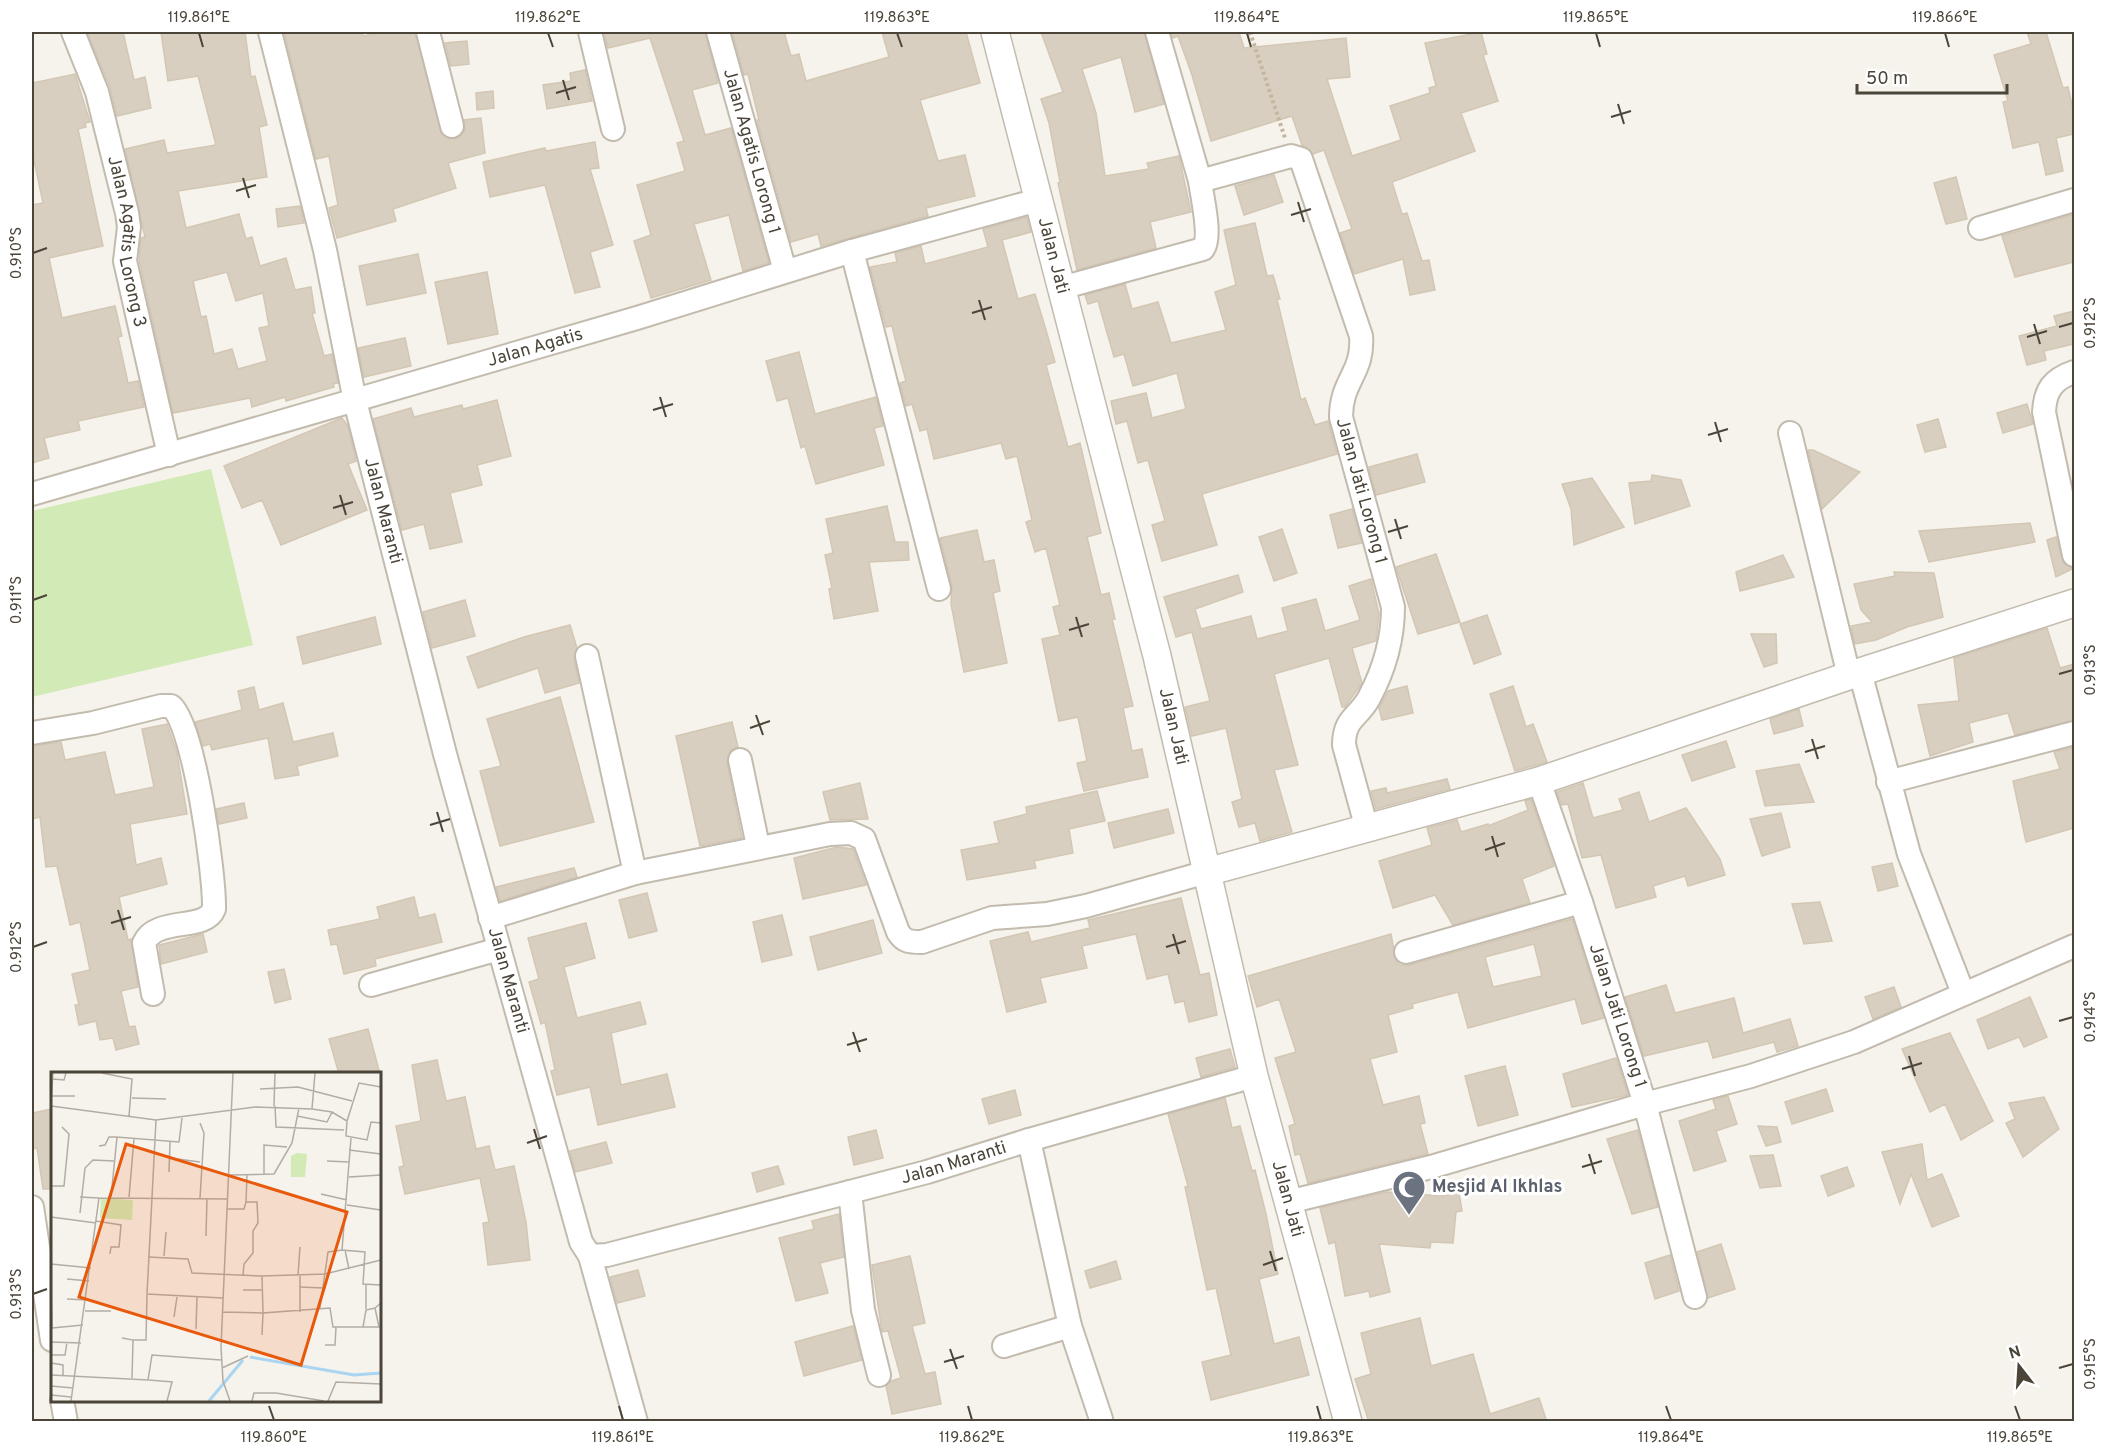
<svg xmlns="http://www.w3.org/2000/svg" width="2106" height="1453" viewBox="0 0 2106 1453" font-family="Overpass,sans-serif">
<style>
.green{fill:#d2eab5}
.building{fill:#d8cfc1;stroke:#d3c7b4;stroke-width:1.5;fill-rule:evenodd}
.lines{fill:none;stroke-linecap:round;stroke-linejoin:round}
.minor-casing{stroke:#c2bbae;stroke-width:26}
.tertiary-casing{stroke:#c2bbae;stroke-width:30}
.path{stroke:#c4b79f;stroke-width:4;stroke-dasharray:3 3;stroke-linecap:butt}
.minor{stroke:#fff;stroke-width:22}
.tertiary{stroke:#fff;stroke-width:27}
.ticks{fill:none;stroke:#4b4439;stroke-width:2}
.labels{text-anchor:middle;dominant-baseline:central;stroke-width:6;stroke-linejoin:round;paint-order:stroke}
.street-label{font-size:18px;fill:#4b4439;stroke:#fff}
.worship-label{font-size:18px;font-weight:bold;fill:#5b616d;stroke:#fff;text-anchor:start}
.inset-river{fill:none;stroke:#a9d4f2;stroke-width:3}
.inset-road{fill:none;stroke:#b2ada4;stroke-width:1.5}
.view{fill:#e8590c;fill-opacity:0.15;stroke:#e8590c;stroke-width:3}
.inset-edge{fill:none;stroke:#4b4439;stroke-width:3}
.neatline{fill:none;stroke:#4b4439;stroke-width:2}
.ticks-label{font-size:15px;text-anchor:middle;fill:#4b4439}
</style>
<rect width="100%" height="100%" fill="#f6f3ec"/>
<!-- green -->
<path class="green" d="M211,469L253,645L32,697V511Z"/>
<!-- building -->
<path class="building" d="M87,32H123L134,80L145,77L151,108L117,116L110,87Z
M161,32H245L251,77L255,76L267,125L259,127L267,177L178,191L186,228L239,214L246,239L252,237L260,266L286,258L295,290L311,287L315,313H312L324,356L332,354L338,383L333,384L334,387L286,401L285,397L252,407L250,398L173,413L139,260L141,238L145,237L125,149L164,140L167,153L216,145L198,76L168,81ZM227,272L236,301L263,293L269,326L259,328L267,361L238,369L232,349L214,354L206,316L201,317L193,281Z
M284,32H362L363,36L383,32H415L442,135L456,139L465,130L464,120L481,118L485,153L448,163L456,188L393,209L396,221L337,238L329,208L338,205L329,156L316,159Z
M604,32H705L718,83L692,90L705,135L731,128L769,263L743,271L729,215L694,224L711,280L651,298L634,241L651,235L637,185L685,171L677,143L684,141L650,38L608,48Z
M732,32H784L791,56L799,54L806,81L889,57L882,32H966L980,83L920,100L938,161L965,155L975,196L926,208L928,216L821,246L818,234L791,242L757,120H759L748,74L744,75Z
M1041,32H1144L1164,104L1135,112L1121,57L1082,69L1096,113L1105,176L1149,169L1147,163L1179,156L1191,212L1150,222L1156,248L1077,270L1058,183L1060,182L1049,123L1041,99L1063,92Z
M1171,32H1239L1244,48L1346,38L1350,77L1327,79L1352,156L1401,140L1390,106L1430,93L1429,88L1436,86L1425,43L1481,32L1487,54L1483,55L1498,101L1461,113L1475,151L1392,182L1402,214L1407,213L1422,261L1429,260L1435,290L1410,295L1403,259L1354,274L1340,233L1352,229L1324,150L1313,154L1302,145L1292,116L1211,141L1192,75L1178,36L1173,38Z
M2027,32H2046L2063,88L2068,87L2074,114V134L2056,138L2063,171L2046,175L2039,142L2013,148L2003,102L2008,101L1994,55L2031,44Z
M467,41L469,64L451,66L445,43Z
M585,70L592,101L547,109L543,85L571,81L570,73Z
M75,74L90,122L85,123L86,127L78,129L103,246L49,258L62,318L115,306L122,336L118,337L128,383L138,381L144,407L78,421L80,430L44,438L49,458L32,463V205L43,203L32,151V83Z
M493,91L494,108L477,110L476,93Z
M595,142L599,168L590,169L613,245L590,252L600,287L575,293L545,185L490,197L483,162L545,148L546,151Z
M1274,175L1283,202L1244,215L1235,186Z
M1956,177L1967,219L1946,224L1934,183Z
M300,206L304,223L278,227L276,209Z
M2074,214V262L2015,277L2002,236Z
M1027,217L1031,232L1002,240L1018,299L1035,294L1046,330L1055,362L1046,365L1068,447L1080,443L1101,533L1087,537L1101,595L1109,593L1115,619H1112L1133,706L1123,708L1132,751L1142,749L1148,777L1084,791L1077,763L1087,761L1078,717L1059,721L1042,639L1060,635L1053,607L1060,605L1046,548L1035,552L1026,522L1032,520L1017,456L1006,459L1001,443L934,459L927,429L920,431L912,404L906,406L900,383L906,381L900,359L892,326L886,327L870,267L897,262L895,253L921,246L925,264L988,247L983,229Z
M1255,223L1267,276L1273,275L1280,299H1277L1301,400L1305,398L1315,425L1328,421L1337,454L1202,494L1217,545L1162,561L1152,525L1165,521L1148,460L1138,463L1127,421L1116,424L1111,401L1146,393L1152,418L1186,409L1177,373L1133,386L1124,354L1114,357L1098,301L1088,304L1085,295L1125,284L1132,309L1158,302L1171,343L1226,330L1215,292L1236,285L1224,230Z
M418,254L426,293L367,305L359,266Z
M487,272L498,334L448,344L435,282Z
M2074,311V344L2044,351L2046,360L2027,365L2019,336L2057,326L2054,316Z
M405,338L411,366L364,377L358,348Z
M799,352L815,414L876,397L883,426L874,428L884,465L816,484L805,446L801,448L788,398L777,401L766,361Z
M497,400L511,456L477,465L482,485L450,493L462,542L430,549L424,524L402,530L373,419L411,408L414,417L462,405L463,409Z
M2027,404L2033,424L2003,433L1997,413Z
M342,418L348,426L356,461L348,464L367,510L281,545L262,500L242,508L224,466Z
M1938,419L1946,447L1925,452L1917,425Z
M1808,450H1813L1860,472L1822,509Z
M1417,454L1425,482L1376,495L1369,467Z
M1652,475L1681,480L1690,506L1635,524L1629,483L1651,481Z
M1592,478L1624,527L1574,545L1571,509L1562,484Z
M887,506L895,542H908L909,560L869,562L878,611L834,619L829,589L832,588L825,555L833,553L826,519Z
M1352,509L1362,543L1338,548L1330,515Z
M2030,523L2035,542L1929,562L1919,531Z
M1282,529L1297,573L1274,581L1259,537Z
M977,530L984,562L994,560L1000,591L993,593L1007,663L964,672L951,604L952,586L940,538Z
M2056,537L2064,564L2074,568L2056,577L2047,540Z
M1436,554L1460,622L1418,634L1396,567Z
M1783,555L1794,577L1740,591L1736,572Z
M1894,572L1934,573L1943,617L1907,627L1876,640L1855,644L1851,626L1872,622L1861,610L1854,584L1895,576Z
M1238,575L1243,592L1195,609L1201,629L1251,616L1257,639L1288,631L1282,608L1316,599L1325,631L1360,620L1349,586L1371,579L1379,614L1376,641L1352,648L1362,683L1345,707H1342L1329,658L1274,674L1298,765L1274,770L1292,832L1260,841L1255,823L1239,827L1232,802L1242,799L1226,728L1192,736L1185,707L1210,701L1192,632L1176,637L1164,597Z
M465,600L475,636L432,648L423,612Z
M1487,615L1501,654L1474,664L1460,624Z
M375,617L381,644L303,664L297,637Z
M570,625L577,648L574,658L579,683L545,693L538,668L478,688L467,657L524,637Z
M2047,628L2060,668L2074,664V720L2015,735L2008,713L1969,723L1973,742L1930,756L1918,705L1959,701L1954,658Z
M1751,634H1776L1777,663L1764,667Z
M1407,686L1413,713L1382,720L1379,708L1388,691Z
M1513,686L1526,727L1533,724L1547,762L1515,771L1490,694Z
M254,687L259,710L283,703L293,742L333,733L338,756L297,766L299,775L275,779L268,738L212,750L210,744L203,746L195,722L242,710L238,691Z
M560,697L594,822L500,846L480,771L501,766L487,719Z
M1799,709L1803,726L1774,734L1770,719Z
M732,722L738,747L731,750L727,763L742,838L700,846L676,736Z
M167,724L177,753L187,814L130,824L136,865L161,858L167,884L119,897L128,940L131,939L138,987L121,991L129,1027L135,1026L139,1044L116,1050L113,1038L100,1040L96,1021L79,1025L75,1005H79L72,974L90,970L80,922L70,925L57,866L46,867L40,817L32,819V746L61,742L65,760L105,752L115,795L154,787L142,729Z
M1726,741L1735,767L1692,781L1682,755Z
M2074,747V828L2026,842L2013,781L2060,769L2054,752Z
M1799,764L1814,802L1765,806L1756,771Z
M1447,779L1450,789L1376,809L1371,791L1386,788L1387,793Z
M860,783L868,819L830,820L823,792Z
M1583,783L1593,818L1623,810L1619,799L1639,792L1649,822L1686,808L1720,859L1725,875L1688,886L1685,876L1653,886L1656,897L1616,908L1601,855L1582,858L1568,804L1562,805L1557,792Z
M1097,791L1105,821L1069,829L1073,853L1034,861L1036,868L967,880L961,850L999,843L994,822L1027,814L1026,807Z
M1531,799L1554,866L1522,879L1530,903L1453,925L1435,895L1393,908L1379,861L1432,845L1427,828L1457,820L1461,832L1488,824V826L1528,810L1525,801Z
M244,803L247,818L219,824L216,809Z
M1168,809L1174,833L1114,848L1108,823Z
M1781,813L1790,847L1762,856L1750,819Z
M837,847L853,849L866,885L803,899L794,858Z
M1892,863L1898,886L1878,891L1872,867Z
M574,868L577,877L500,901L496,887Z
M647,893L657,931L629,938L619,900Z
M414,897L419,918L435,914L442,942L375,959L376,966L344,974L337,944L331,945L328,930L380,919L377,907Z
M1181,898L1200,975L1209,973L1217,1015L1189,1022L1184,1001L1175,1003L1168,974L1147,979L1136,934L1082,946L1087,968L1040,978L1046,1002L1007,1012L990,941L1028,932L1031,942L1090,928L1088,920Z
M1820,902L1832,941L1804,944L1792,904Z
M782,915L792,955L762,962L753,922Z
M1572,919L1604,1018L1582,1024L1575,999L1468,1028L1458,992L1412,1004L1413,1008L1388,1015L1397,1052L1370,1059L1383,1105L1419,1096L1425,1123L1420,1124L1428,1154L1308,1183L1300,1154L1295,1155L1289,1126L1295,1124L1275,1058L1296,1052L1279,999L1257,1007L1248,976L1391,934L1396,961L1400,965H1410ZM1534,944L1542,976L1493,987L1485,957Z
M873,920L882,953L818,970L810,937Z
M586,923L595,958L564,967L577,1018L640,1002L646,1024L611,1033L621,1085L667,1074L675,1107L598,1125L590,1087L557,1095L551,1071L555,1070L545,1022L541,1024L529,982L539,979L528,938Z
M203,934L207,952L161,964L159,945Z
M284,969L291,999L275,1003L268,972Z
M1666,985L1675,1013L1734,998L1743,1033L1790,1019L1798,1046L1777,1052L1774,1042L1713,1058L1708,1041L1644,1056L1625,997Z
M1894,987L1901,1007L1873,1019L1865,997Z
M2030,997L2047,1037L2024,1047L2019,1037L1988,1049L1977,1020Z
M368,1029L380,1074H339L329,1039Z
M1950,1033L1993,1121L1961,1140L1945,1104L1930,1112L1902,1049Z
M1230,1049L1235,1067L1201,1077L1196,1058Z
M1616,1058L1628,1095L1572,1107L1563,1074Z
M437,1060L446,1101L465,1097L476,1149L489,1146L495,1170L514,1166L526,1222L530,1260L488,1265L483,1223L489,1222L480,1178L405,1194L399,1167L404,1166L396,1126L421,1121L412,1065Z
M1505,1066L1518,1115L1478,1126L1465,1076Z
M1826,1089L1833,1111L1792,1124L1785,1102Z
M1015,1090L1021,1115L989,1124L982,1099Z
M1728,1096L1737,1124L1716,1131L1726,1161L1694,1171L1679,1121L1716,1109L1713,1100Z
M2044,1097L2059,1129L2023,1157L2006,1123L2015,1119L2009,1103Z
M1225,1098L1232,1128L1240,1126L1252,1171L1255,1170L1266,1214L1278,1274L1259,1279L1274,1344L1299,1337L1309,1375L1211,1400L1202,1362L1231,1355L1216,1288L1207,1290L1185,1187L1188,1186L1168,1114Z
M52,1109V1189H43L37,1148L32,1149V1113Z
M1758,1126L1777,1127L1781,1142L1766,1146Z
M876,1130L883,1158L854,1165L848,1137Z
M1638,1130L1658,1207L1632,1214L1607,1139Z
M606,1142L612,1163L575,1172L570,1151Z
M1922,1144L1927,1180L1942,1174L1959,1216L1932,1227L1911,1174L1900,1204L1882,1152Z
M1773,1155L1781,1186L1760,1188L1750,1156Z
M778,1166L784,1184L757,1192L752,1173Z
M1847,1167L1854,1186L1828,1196L1821,1176Z
M1387,1192L1442,1196L1459,1193L1462,1211L1456,1212L1453,1243L1431,1242L1430,1248L1379,1244L1390,1292L1370,1297L1369,1291L1345,1296L1335,1242L1329,1244L1320,1208Z
M839,1214L844,1257L820,1263L828,1293L796,1301L779,1238L814,1229L812,1221Z
M1721,1244L1735,1289L1708,1298L1697,1252Z
M1670,1255L1679,1291L1655,1299L1645,1263Z
M910,1256L925,1323L912,1326L925,1374L935,1372L941,1404L892,1414L886,1386L891,1381L901,1378L888,1331L882,1332L872,1265Z
M1116,1261L1121,1279L1090,1288L1085,1271Z
M638,1270L645,1296L617,1303L610,1277Z
M1420,1318L1431,1366L1473,1354L1490,1414L1539,1398L1547,1422H1369L1355,1379L1371,1374L1361,1333Z
M853,1326L862,1360L804,1376L795,1342Z"/>
<g class="lines">
<!-- minor casing -->
<g class="minor-casing">
<g id="minor">
<path id="s1" d="M73,32L97,92L127,213L129,227L125,261L169,455"/>
<path id="s2" d="M270,32L325,250L355,401L445,754L581,1242L590,1256L607,1255L927,1172L1029,1140L1254,1076"/>
<path d="M428,32L452,126"/>
<path d="M590,32L613,129"/>
<path id="s3" d="M718,32L785,271"/>
<path id="s4" d="M1157,32L1200,181L1291,156L1301,159L1361,336C1364,373 1341,380 1341,417L1393,607C1393,638 1384,670 1369,698C1358,718 1344,718 1344,745L1367,829"/>
<path d="M1980,228L2074,200"/>
<path d="M852,251L939,589"/>
<path d="M1061,288L1203,249C1212,237 1202,197 1200,181"/>
<path d="M2074,372C2053,379 2045,390 2044,412L2074,555"/>
<path d="M1790,433L1849,676"/>
<path id="s5" d="M32,494L637,318L852,251L1038,200"/>
<path d="M587,656L635,873"/>
<path d="M1860,672L1909,854L1963,993"/>
<path d="M32,733L93,723L161,706H171C194,724 215,875 214,909C205,932 156,916 144,943L153,994"/>
<path d="M740,760L758,846"/>
<path d="M1888,782L2074,733"/>
<path d="M490,918L635,873L830,834L851,833L864,839L898,932C904,942 910,942 922,942L992,918L1047,914L1086,906L1207,872"/>
<path d="M1406,952L1581,902"/>
<path d="M371,985L499,949"/>
<path d="M1029,1140L1070,1326L1101,1419"/>
<path d="M850,1192L863,1310L879,1375"/>
<path d="M1288,1202L1431,1167L1645,1104L1581,902L1539,781"/>
<path d="M32,1207L52,1340"/>
<path d="M590,1256L636,1422"/>
<path d="M1695,1297L1645,1104L1751,1076L1854,1042L2074,946"/>
<path d="M1004,1346L1070,1326"/>
<path d="M62,1400L66,1422"/>
</g>
</g>
<!-- tertiary casing -->
<g class="tertiary-casing">
<g id="tertiary">
<path id="s6" d="M995,32L1157,656L1254,1076L1348,1422"/>
<path d="M1207,872L1539,781L1860,672L2074,603"/>
</g>
</g>
<!-- path -->
<path class="path" d="M1250,32L1285,138"/>
<!-- minor -->
<use href="#minor" class="minor"/>
<!-- tertiary -->
<use href="#tertiary" class="tertiary"/>
</g>
<!-- ticks -->
<path class="ticks" d="M199,33L203,47M548,33L553,47M897,33L902,47M1247,33L1251,47M1596,33L1600,47M1945,33L1949,47M563,80L569,100M556,93L576,87M1618,104L1624,124M1611,117L1631,111M243,178L249,198M236,191L256,185M1298,202L1304,222M1291,215L1311,209M33,253L47,248M979,300L985,320M972,313L992,307M2034,324L2040,344M2059,327L2073,323M2027,337L2047,331M660,397L666,417M653,410L673,404M1715,422L1721,442M1708,435L1728,429M340,495L346,515M333,508L353,502M1395,519L1401,539M1388,532L1408,526M33,600L47,595M1076,617L1082,637M1069,630L1089,624M2059,674L2073,670M756,715L763,735M750,728L770,721M1812,739L1818,759M1805,752L1825,746M437,812L443,832M430,825L450,819M1492,836L1498,857M1485,850L1505,843M118,910L124,930M111,923L131,917M1173,934L1179,954M33,947L47,942M1166,947L1186,941M2059,1021L2073,1017M853,1032L860,1052M847,1045L867,1039M1909,1056L1915,1076M1902,1069L1922,1063M534,1129L540,1149M527,1143L547,1136M1589,1154L1595,1174M1582,1167L1602,1161M1270,1251L1276,1271M1263,1265L1283,1258M33,1294L47,1289M950,1349L957,1369M944,1362L964,1356M2059,1368L2073,1364M269,1406L274,1420M619,1406L623,1420M968,1406L972,1420M1317,1406L1321,1420M1666,1406L1671,1420M2015,1406L2020,1420"/>
<!-- icons -->
<defs>
<g id="mosque-pin" transform="scale(1.725)"><path d="M0 17L-7.5 6A9.5 9.5 0 1 1 7.5 6Z" fill="#6b7280" stroke="#fff"/><path d="M3.5-4.9A6 6 0 1 0 3.5 4.9A5 5 0 1 1 3.5-4.9Z" fill="#fff"/></g>
</defs>
<g fill-rule="evenodd">
<use href="#mosque-pin" x="1409" y="1187"/>
</g>
<g class="labels">
<!-- street labels -->
<g class="street-label">
<text stroke="none"><textPath href="#s3" startOffset="124">Jalan Agatis Lorong 1</textPath></text>
<text stroke="none"><textPath href="#s1" startOffset="218">Jalan Agatis Lorong 3</textPath></text>
<text stroke="none"><textPath href="#s6" startOffset="231">Jalan Jati</textPath></text>
<text stroke="none"><textPath href="#s5" startOffset="524">Jalan Agatis</textPath></text>
<text stroke="none"><textPath href="#s4" startOffset="608">Jalan Jati Lorong 1</textPath></text>
<text stroke="none"><textPath href="#s2" startOffset="492">Jalan Maranti</textPath></text>
<text stroke="none"><textPath href="#s6" startOffset="717">Jalan Jati</textPath></text>
<text stroke="none"><textPath href="#s2" startOffset="978">Jalan Maranti</textPath></text>
<text transform="translate(1617 1016) rotate(72)">Jalan Jati Lorong 1</text>
<text stroke="none"><textPath href="#s2" startOffset="1642">Jalan Maranti</textPath></text>
<text stroke="none"><textPath href="#s6" startOffset="1203">Jalan Jati</textPath></text>
</g>
<!-- worship labels -->
<g class="worship-label">
<text x="1432" y="1187">Mesjid Al Ikhlas</text>
</g>
</g>
<!-- overview -->
<g transform="translate(51 1072)">
<rect width="330" height="330" fill="#f6f3ec"/>
<path d="M246,81L256,82L254,105H240V84ZM50,126L82,128L81,148L49,146Z" fill="#d2eab5"/>
<path class="inset-river" d="M199,285L303,303L330,301M158,329L192,288"/>
<path class="inset-road" d="M51,1L81,7L78,44M2,7L13,8L15,1M209,17L247,15L301,29M1,24H24M81,26L115,27M0,30L2,1M0,34L105,48L204,35L261,37L281,40L296,49L295,64L316,68L320,50L330,51M223,34L224,1M224,34L225,55L293,58M261,37L264,1M246,44L276,50L281,40M105,48L96,222L172,226M296,49L308,11L330,15M300,66L291,178L314,180L312,212L330,213M48,74L54,73L58,65H66M298,78L330,82M119,86L149,90M276,89L298,90M118,100L119,70M213,102V73L236,75M179,103L223,102L241,71L248,36M298,105L330,103M0,114H13L18,62L11,55M270,122L296,128M29,125L48,126M60,125L66,65L128,70L131,46M78,125L83,67M149,126L153,61L149,51M296,133L330,138M177,137H193L195,130M29,141L34,96L42,88L63,89M0,145L45,151M45,149L70,153L68,175H60L59,182M155,164L156,126M294,178L298,197M113,184L115,160M97,185L137,187L141,201L211,204L274,202L330,188M0,192L40,196M192,203L193,192L202,181V159L207,151L206,130H195L196,102M247,203L249,175M249,203V240M16,207L38,209M0,213L1,256M315,213V237M248,215L273,216M192,218H212M16,227L35,228M269,236L277,180L291,178M34,239H60M172,240L212,241L211,204M123,245L126,225M312,255L315,238L324,236M1,256L32,253M145,257L146,225M211,263L212,241L279,236L282,255H328L324,236L330,231M71,266L82,268L81,306M82,268H95L96,223M0,270L30,271M274,273H284L285,255M0,283H14L16,270M0,291L12,293V303M171,296L197,284M0,303L97,308L101,283L170,288M98,308L122,310M0,314L22,316M0,323L20,325M20,329L48,126L177,127M116,329L121,310M179,329L172,309L170,275L182,1M201,329L203,321H225L273,329M277,329L285,310L330,312"/>
<path class="view" d="M75,72L296,140L250,293L28,225Z"/>
<rect width="330" height="330" class="inset-edge"/>
</g>
<!-- border -->
<rect width="2106" height="1453" fill="none" stroke="#ffffff" stroke-width="66"/>
<!-- north arrow -->
<g transform="translate(2019 1366) rotate(343)" stroke="#ffffff" stroke-width="4.5" paint-order="stroke">
<path d="M0-4.5L10 22L0 15L-10 22Z" fill="#4b4439"/>
<text y="-9" font-size="16" font-weight="bold" text-anchor="middle" fill="#4b4439">N</text>
</g>
<!-- scale -->
<path d="M1857 84v9h150v-9" fill="none" stroke="#4b4439" stroke-width="3"/>
<text x="1866" y="84" font-size="18" fill="#4b4439" stroke="#ffffff" stroke-width="4.5" paint-order="stroke">50 m</text>
<rect x="33" y="33" width="2040" height="1387" class="neatline"/>
<g class="ticks-label">
<text x="199" y="22">119.861°E</text>
<text x="548" y="22">119.862°E</text>
<text x="897" y="22">119.863°E</text>
<text x="1247" y="22">119.864°E</text>
<text x="1596" y="22">119.865°E</text>
<text x="1945" y="22">119.866°E</text>
<text transform="translate(16 253) rotate(-90)" y="5">0.910°S</text>
<text transform="translate(2090 323) rotate(-90)" y="5">0.912°S</text>
<text transform="translate(16 600) rotate(-90)" y="5">0.911°S</text>
<text transform="translate(2090 670) rotate(-90)" y="5">0.913°S</text>
<text transform="translate(16 947) rotate(-90)" y="5">0.912°S</text>
<text transform="translate(2090 1017) rotate(-90)" y="5">0.914°S</text>
<text transform="translate(16 1294) rotate(-90)" y="5">0.913°S</text>
<text transform="translate(2090 1364) rotate(-90)" y="5">0.915°S</text>
<text x="274" y="1442">119.860°E</text>
<text x="623" y="1442">119.861°E</text>
<text x="972" y="1442">119.862°E</text>
<text x="1321" y="1442">119.863°E</text>
<text x="1671" y="1442">119.864°E</text>
<text x="2020" y="1442">119.865°E</text>
</g>
</svg>
